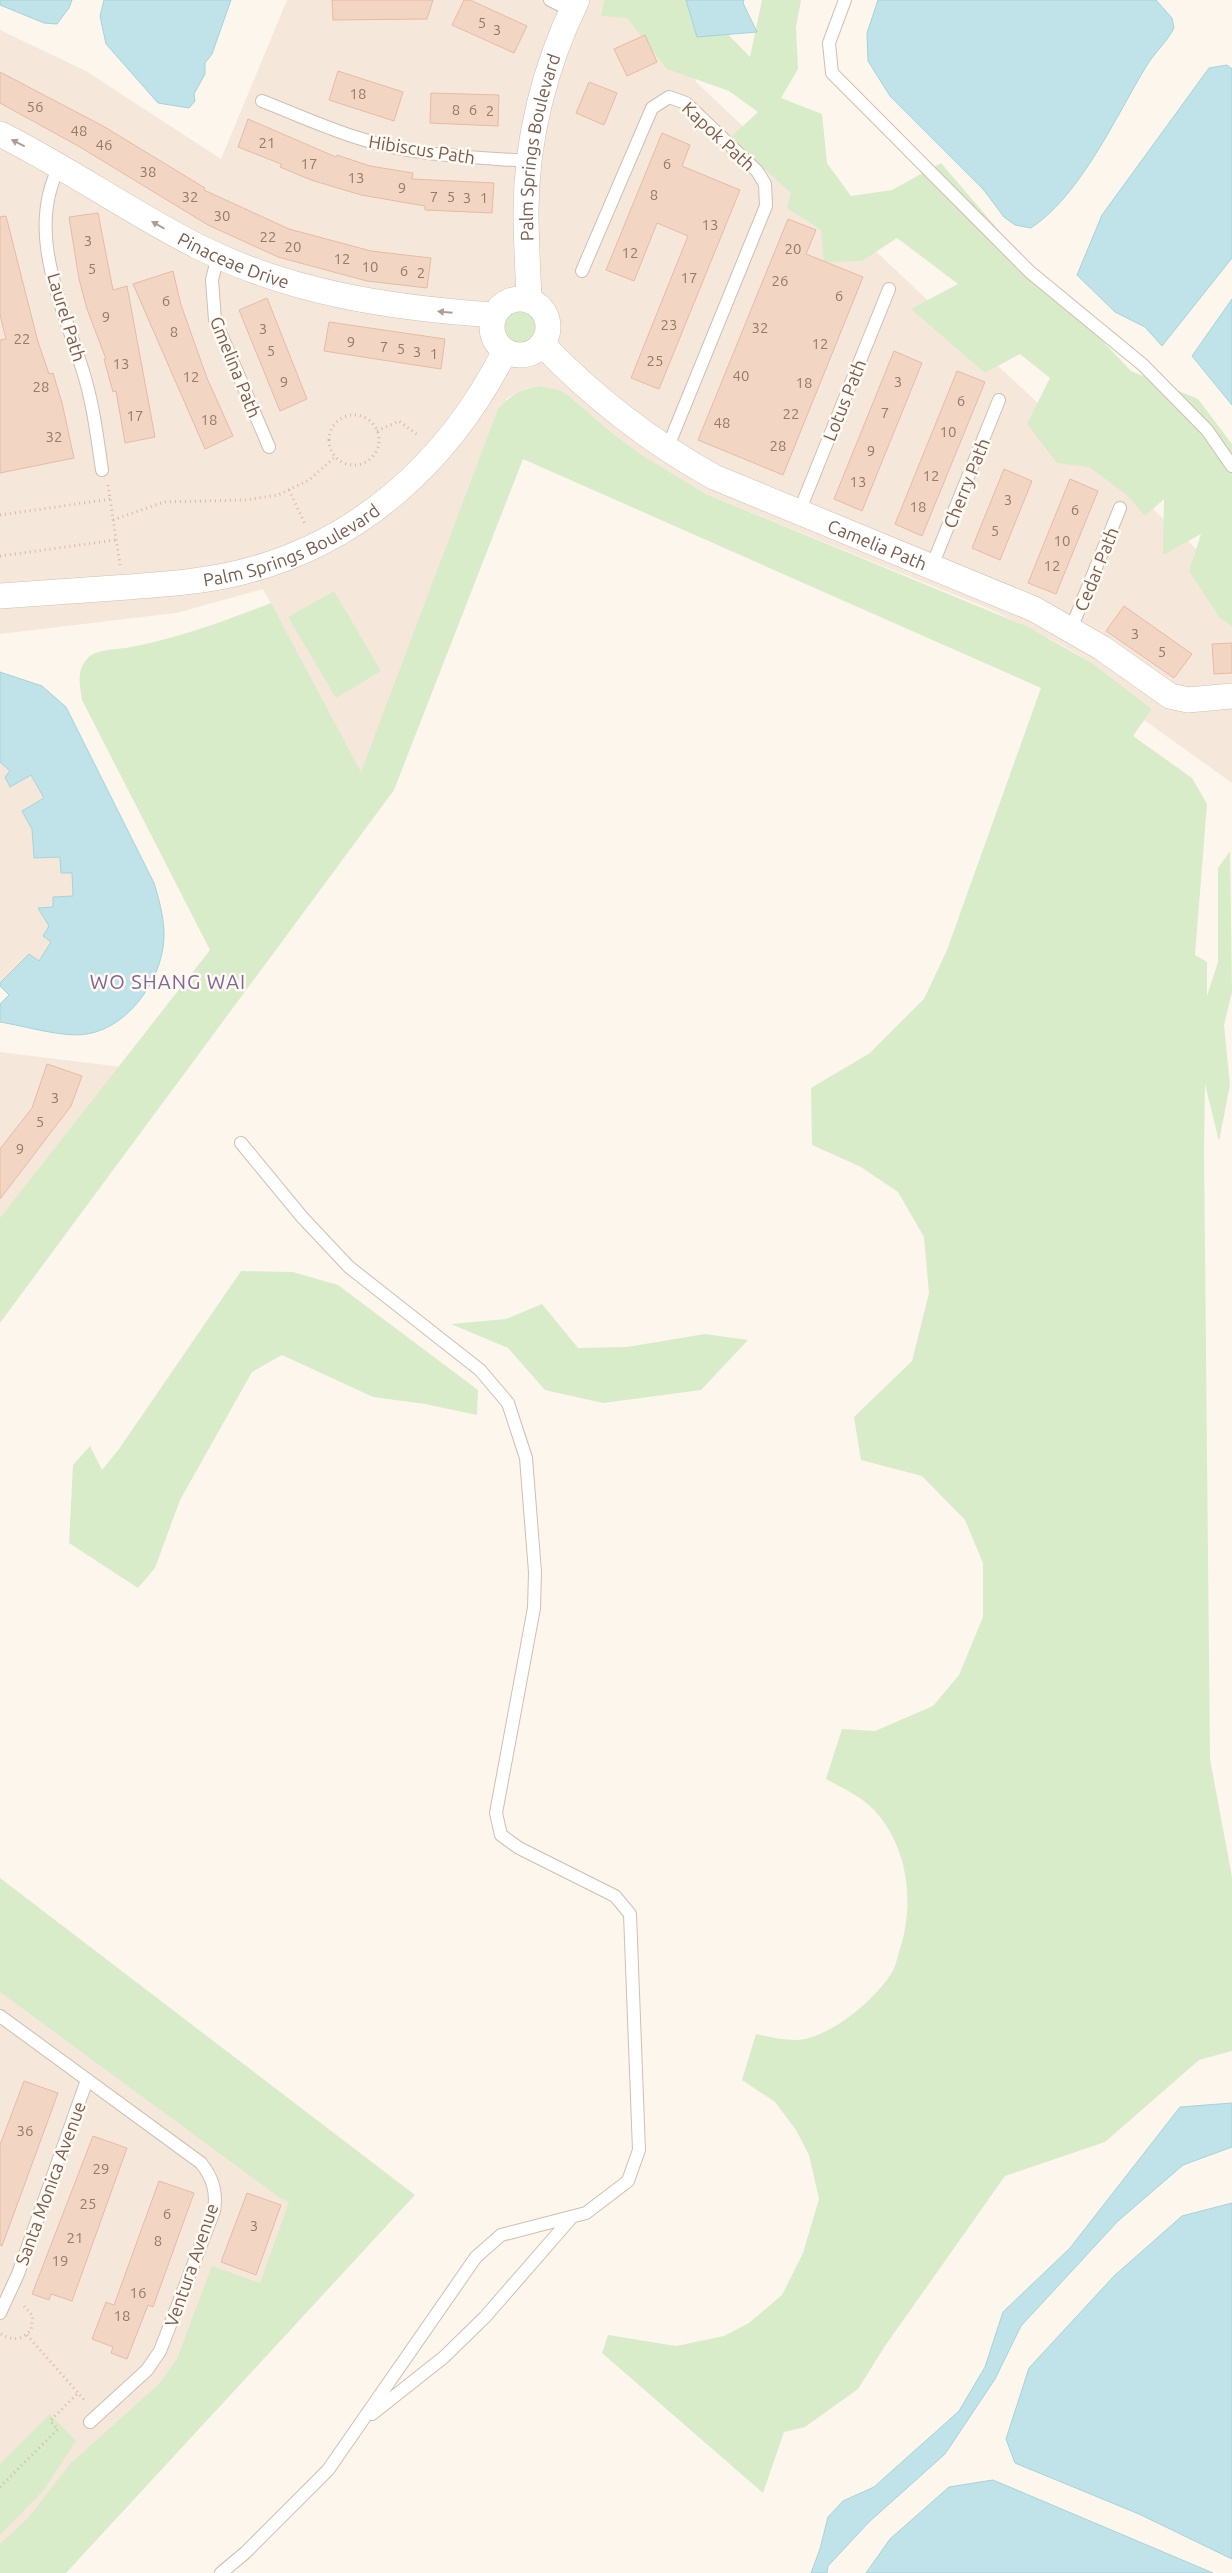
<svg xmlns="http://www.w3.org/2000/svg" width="1232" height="2573" viewBox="0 0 1232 2573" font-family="Ubuntu,sans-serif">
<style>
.residential{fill:#f5e8da}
.green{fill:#d8ecc9}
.water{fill:#bfe3e8;stroke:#a5d3da}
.building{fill:#f3d5c3;stroke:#e6bba3}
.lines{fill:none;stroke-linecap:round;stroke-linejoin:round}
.lane-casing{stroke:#d1beb0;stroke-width:14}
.street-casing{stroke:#d1beb0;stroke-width:26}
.path{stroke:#d9b8a5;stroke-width:3;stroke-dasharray:1 4;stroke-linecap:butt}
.lane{stroke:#fff;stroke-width:12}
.street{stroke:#fff;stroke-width:25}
.oneway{fill:#af9d94}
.labels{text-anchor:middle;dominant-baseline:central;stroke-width:5;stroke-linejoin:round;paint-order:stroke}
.number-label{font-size:15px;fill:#987a6a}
.street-label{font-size:18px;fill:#7a5c4d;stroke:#fffaf3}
.quarter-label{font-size:20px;letter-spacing:1px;fill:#846695;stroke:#fffaf3}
</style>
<rect width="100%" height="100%" fill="#fdf6ec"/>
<!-- residential -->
<path class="residential" d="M287,0H639L686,42L696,82L987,356L1232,582V783L1144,720L1152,709L1092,663L1062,645L992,610L706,494L642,455L612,433L567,394L539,386L527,388L507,398L361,773L263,589L176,613L0,634V30L86,71L221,159Z
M0,762L11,771L31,775L44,798L22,811L32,829L34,858L60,857L72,872L73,896L53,897V907L38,908L50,926L52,942L39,961L29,955L0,983Z
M0,1052L154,1071L0,1264Z
M0,1964L332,2230L0,2573Z"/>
<!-- green -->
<path class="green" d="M604,0H707L717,23L750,57L762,0H801L796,27L798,69L781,98L822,114L827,163L851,196L892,190L941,163L1007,240L1131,371L1198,399L1232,444V626L1220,618L1189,571L1201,534L1163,555L1164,499L1145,516L1128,496L1089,467L1057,463L1027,424L1050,378L1020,354L985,373L911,309L958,284L897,238L862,261L824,262L821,230L787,208L791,193L730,138L758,112L729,91L667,69L627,18L601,16Z
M504 327a16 16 0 1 1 32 0a16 16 0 1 1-32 0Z
M539,386L558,390L567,394L612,433L642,455L706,494L1026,626L1092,663L1152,709L1133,736L1192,778L1207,804L1195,955L1207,962V996L1218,962V868L1230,851L1232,992L1224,1025L1230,1085L1219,1141L1205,1084L1204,1149L1210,1759L1232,1877V2051L1199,2060L1105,2142L1005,2176L885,2346L858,2389L805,2427L784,2432L763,2493L602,2353L608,2335L676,2346L724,2336L749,2323L782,2295L803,2253L819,2199L809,2155L796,2130L775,2102L742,2080L756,2034C771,2037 790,2042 805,2039C836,2032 874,2000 891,1974C895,1968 897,1959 899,1952C915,1906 909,1847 874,1810C861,1796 842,1788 826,1779L842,1729L875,1731L933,1706L959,1675L983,1617V1563L965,1520L922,1476L861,1460L854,1417L912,1361L929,1293L924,1237L898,1192L861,1167L812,1145L811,1088L870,1053L924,999L947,950L1041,688L523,459L394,790L0,1323V1218L210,950L82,700C80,685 76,671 87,659C96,648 118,650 131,647C179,638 225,621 271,603L361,772L498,409C510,396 520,389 539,386Z
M334,591L381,671L336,698L288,617Z
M241,1271L293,1272L338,1285L478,1390L477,1415L425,1404L373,1397L282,1355L252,1372L180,1500L155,1568L138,1588L69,1543L73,1465L90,1446L102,1470L119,1449Z
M542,1304L578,1348L627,1347L705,1334L748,1340L701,1390L603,1403L545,1390L508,1348L451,1324L506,1319Z
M0,1878L415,2195L66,2573H0V2544L28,2518L70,2464L160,2383L177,2359L212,2266L260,2283L289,2202L280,2198L0,1992Z
M50,2414L76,2441L43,2491L0,2535V2464Z"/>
<!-- water -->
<path class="water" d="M0,0H72L69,8L57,24L44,23L0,5Z
M104,0H231L212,54L205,63V74L194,94L195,101L189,108L158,103L106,44L100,16Z
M686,0H744L743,3L757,32L697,37Z
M878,0H1156L1172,18L1174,28C1167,42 1155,52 1147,65C1116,116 1081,195 1031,228L1015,225L1004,217L983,189L890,96L868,61L867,33Z
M1227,65L1232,69V258L1162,346L1145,327L1115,312L1077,275L1102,215L1209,68Z
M1232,299V405L1192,356Z
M0,672L42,686L66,707L154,883C159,899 163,914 164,931C166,974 131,1027 87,1034C63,1038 25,1026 0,1022V1004L9,995L0,986V983L29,954L39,961L51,942L43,936L49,926L38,908L53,907V897L73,896L72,873H61L60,857L34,858L32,829L22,811L44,798L31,775L10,787L5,777L10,771L0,762Z
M1232,2103V2147L1183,2165L1118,2221L1021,2326L995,2379L945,2454L869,2522L828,2566L827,2573H811L820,2549L828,2517L843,2501L874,2487L959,2411L985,2367L1003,2312L1070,2248L1180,2107Z
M1232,2203V2559L1139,2514L1015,2463L1006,2439L1029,2368L1114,2276L1182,2216Z
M993,2480L1213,2573H866L890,2539L949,2487Z"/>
<!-- building -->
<path class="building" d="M332,0H433L427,19L333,20Z
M464,0H470L527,26L514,53L452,25Z
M645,35L657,62L627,76L614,49Z
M338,71L403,92L394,121L329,100Z
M0,72L103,126L205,188L204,190L289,229L371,251L431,258L427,288L367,281L278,257L208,225L80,147L0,103Z
M589,82L617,93L604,125L576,113Z
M431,93L499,95L498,126L430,123Z
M248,119L336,157L337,155L370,166L413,173L412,179L494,183L492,213L425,210V206L361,195L311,180L280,167L281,164L238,147Z
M662,133L690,145L682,166L740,190L659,389L631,378L688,236L657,223L634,281L606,270Z
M98,213L113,290L127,286L155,437L125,443L116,391L113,392L104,359H106L87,309L79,279L69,217Z
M6,216L38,342L49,374L53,373L62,403L74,458L0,473V340L6,339L0,315V217Z
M788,219L816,230L806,254L863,277L783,475L698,440Z
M173,271L181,305L207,378L233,436L205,449L133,284Z
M267,298L307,399L280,411L239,310Z
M329,322L445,339L441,369L324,351Z
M894,351L922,363L862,511L834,499Z
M957,371L985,382L922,536L895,524Z
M1004,469L1032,481L1000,560L972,548Z
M1070,479L1098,491L1056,594L1028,583Z
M1124,606L1192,654L1174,678L1106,631Z
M1232,643V673L1214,674L1212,644Z
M47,1064L82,1076L71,1106L0,1199V1149L32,1108Z
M24,2081L58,2093L2,2246L0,2245V2145Z
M93,2136L127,2148L72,2301L51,2294L49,2300L32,2294Z
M159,2181L194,2193L153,2307L148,2305L127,2359L111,2353L113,2347L92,2339L106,2302L114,2305Z
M247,2193L281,2205L256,2275L221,2262Z"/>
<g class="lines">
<!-- lane casing -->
<g class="lane-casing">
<path id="lane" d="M550,0L572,11
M845,0L829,43L832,73L1030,272L1143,365L1207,430L1232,466
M262,101C293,113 324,127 355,137C411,156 471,157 530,161
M60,165C25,232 62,303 82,368C93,402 97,436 102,470
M218,255L212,280L215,320L269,447
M582,271L652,108L669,97L686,103L757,171L765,184L766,206L667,449
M799,512L889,289
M932,566L999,400
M1071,629L1120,508
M0,2016L201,2163C213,2178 217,2192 214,2211L160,2351L147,2370L90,2422
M0,2313L18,2274L87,2080
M372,2414L444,2357L485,2317L572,2217
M221,2573L245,2553L328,2470L476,2257L501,2235L586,2213L628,2181L639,2150L630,1914L615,1896L519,1848L501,1835L496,1813L534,1608L535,1572L526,1458L508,1403L480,1370L349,1267L302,1217L241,1143"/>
</g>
<!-- street casing -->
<g class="street-casing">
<g id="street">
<path id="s1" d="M0,134C68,168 130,212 197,246C290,293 391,308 494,315"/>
<circle cx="520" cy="327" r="28"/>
<path id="s2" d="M529,300C528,271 526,241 526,212C526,140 545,65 577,0"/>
<path id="s3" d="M542,344C593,397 649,441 714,477L1034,609L1102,648L1170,696L1188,700L1232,696"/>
<path id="s4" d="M0,596C43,593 86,590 128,587C164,584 199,582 234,574C357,546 449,462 505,351"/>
</g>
</g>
<!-- path -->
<path class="path" d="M329 440a25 25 0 1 1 50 0a25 25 0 1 1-50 0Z
M377,431L399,421L419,436
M108,485L120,565
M289,490L305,524
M0,515L111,499
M113,520L164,502L245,500L278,495L309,480L335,457
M0,556L116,540
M1,2334C13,2341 22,2340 31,2330L33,2316L23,2305
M27,2335L86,2402
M0,2487L58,2429L50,2421L78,2393"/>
<!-- lane -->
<use href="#lane" class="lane"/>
<!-- street -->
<use href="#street" class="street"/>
</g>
<!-- one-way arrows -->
<defs><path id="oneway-solid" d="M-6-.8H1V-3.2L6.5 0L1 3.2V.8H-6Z" transform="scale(1.25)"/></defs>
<g class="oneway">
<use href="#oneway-solid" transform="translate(18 143) rotate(-153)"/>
<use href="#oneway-solid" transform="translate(158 225) rotate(-150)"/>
<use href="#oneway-solid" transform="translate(445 312) rotate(-175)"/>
</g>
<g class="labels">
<!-- number labels -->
<g class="number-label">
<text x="482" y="22">5</text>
<text x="497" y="29">3</text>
<text x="358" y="93">18</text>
<text x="35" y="106">56</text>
<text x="456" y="109">8</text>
<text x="473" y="109">6</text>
<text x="490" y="110">2</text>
<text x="79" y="130">48</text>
<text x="267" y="142">21</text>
<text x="104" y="144">46</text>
<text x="309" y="163">17</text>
<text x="667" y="163">6</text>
<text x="148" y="171">38</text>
<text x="356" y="177">13</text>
<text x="402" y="187">9</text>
<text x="654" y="194">8</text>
<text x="190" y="196">32</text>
<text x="434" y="196">7</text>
<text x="451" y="196">5</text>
<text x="467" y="197">3</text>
<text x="484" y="197">1</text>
<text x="222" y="215">30</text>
<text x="710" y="224">13</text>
<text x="268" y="236">22</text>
<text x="88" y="240">3</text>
<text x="293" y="246">20</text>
<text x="793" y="248">20</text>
<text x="630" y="252">12</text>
<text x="342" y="258">12</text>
<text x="370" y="266">10</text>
<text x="92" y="268">5</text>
<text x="404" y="270">6</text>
<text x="421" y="272">2</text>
<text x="689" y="277">17</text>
<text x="780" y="280">26</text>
<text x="839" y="295">6</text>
<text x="166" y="300">6</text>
<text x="106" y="316">9</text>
<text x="669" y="324">23</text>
<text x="760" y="327">32</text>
<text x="263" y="328">3</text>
<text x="174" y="331">8</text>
<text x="22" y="338">22</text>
<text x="351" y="341">9</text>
<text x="820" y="343">12</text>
<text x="384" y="346">7</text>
<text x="401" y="348">5</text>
<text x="271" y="350">5</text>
<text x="417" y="351">3</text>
<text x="434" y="353">1</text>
<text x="655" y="360">25</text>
<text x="121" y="363">13</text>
<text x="741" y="375">40</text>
<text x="191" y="376">12</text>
<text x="284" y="381">9</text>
<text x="898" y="381">3</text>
<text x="804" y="382">18</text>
<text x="41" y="386">28</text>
<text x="961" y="400">6</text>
<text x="885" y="412">7</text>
<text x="791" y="413">22</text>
<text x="135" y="415">17</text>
<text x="209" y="419">18</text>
<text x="722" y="422">48</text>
<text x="948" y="431">10</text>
<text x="54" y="436">32</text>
<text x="778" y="445">28</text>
<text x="871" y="450">9</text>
<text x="931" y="475">12</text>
<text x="858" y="481">13</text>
<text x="1008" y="499">3</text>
<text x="918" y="506">18</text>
<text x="1075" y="509">6</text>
<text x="995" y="530">5</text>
<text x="1062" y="540">10</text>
<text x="1052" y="565">12</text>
<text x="1135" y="633">3</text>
<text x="1162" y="651">5</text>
<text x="55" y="1097">3</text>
<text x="40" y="1121">5</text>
<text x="20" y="1148">9</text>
<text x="25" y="2130">36</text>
<text x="101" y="2168">29</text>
<text x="88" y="2203">25</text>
<text x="167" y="2213">6</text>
<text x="254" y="2225">3</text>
<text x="75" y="2237">21</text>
<text x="158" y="2240">8</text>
<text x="60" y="2260">19</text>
<text x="138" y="2292">16</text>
<text x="122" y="2315">18</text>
</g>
<!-- street labels -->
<g class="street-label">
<text transform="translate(719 136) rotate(43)">Kapok Path</text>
<text stroke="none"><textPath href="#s2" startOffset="154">Palm Springs Boulevard</textPath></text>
<text transform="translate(422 149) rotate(9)">Hibiscus Path</text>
<text stroke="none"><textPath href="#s1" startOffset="266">Pinaceae Drive</textPath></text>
<text transform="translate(67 317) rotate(73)">Laurel Path</text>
<text transform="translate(236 367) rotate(68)">Gmelina Path</text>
<text transform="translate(844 400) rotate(-68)">Lotus Path</text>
<text transform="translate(966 483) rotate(-68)">Cherry Path</text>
<text stroke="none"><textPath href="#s4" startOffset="299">Palm Springs Boulevard</textPath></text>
<text stroke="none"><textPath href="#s3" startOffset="395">Camelia Path</textPath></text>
<text transform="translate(1096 569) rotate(-68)">Cedar Path</text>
<text transform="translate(50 2183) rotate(-70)">Santa Monica Avenue</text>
<text transform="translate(191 2265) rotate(-71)">Ventura Avenue</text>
</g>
<!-- quarter labels -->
<g class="quarter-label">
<text x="168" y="981">WO SHANG WAI</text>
</g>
</g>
</svg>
